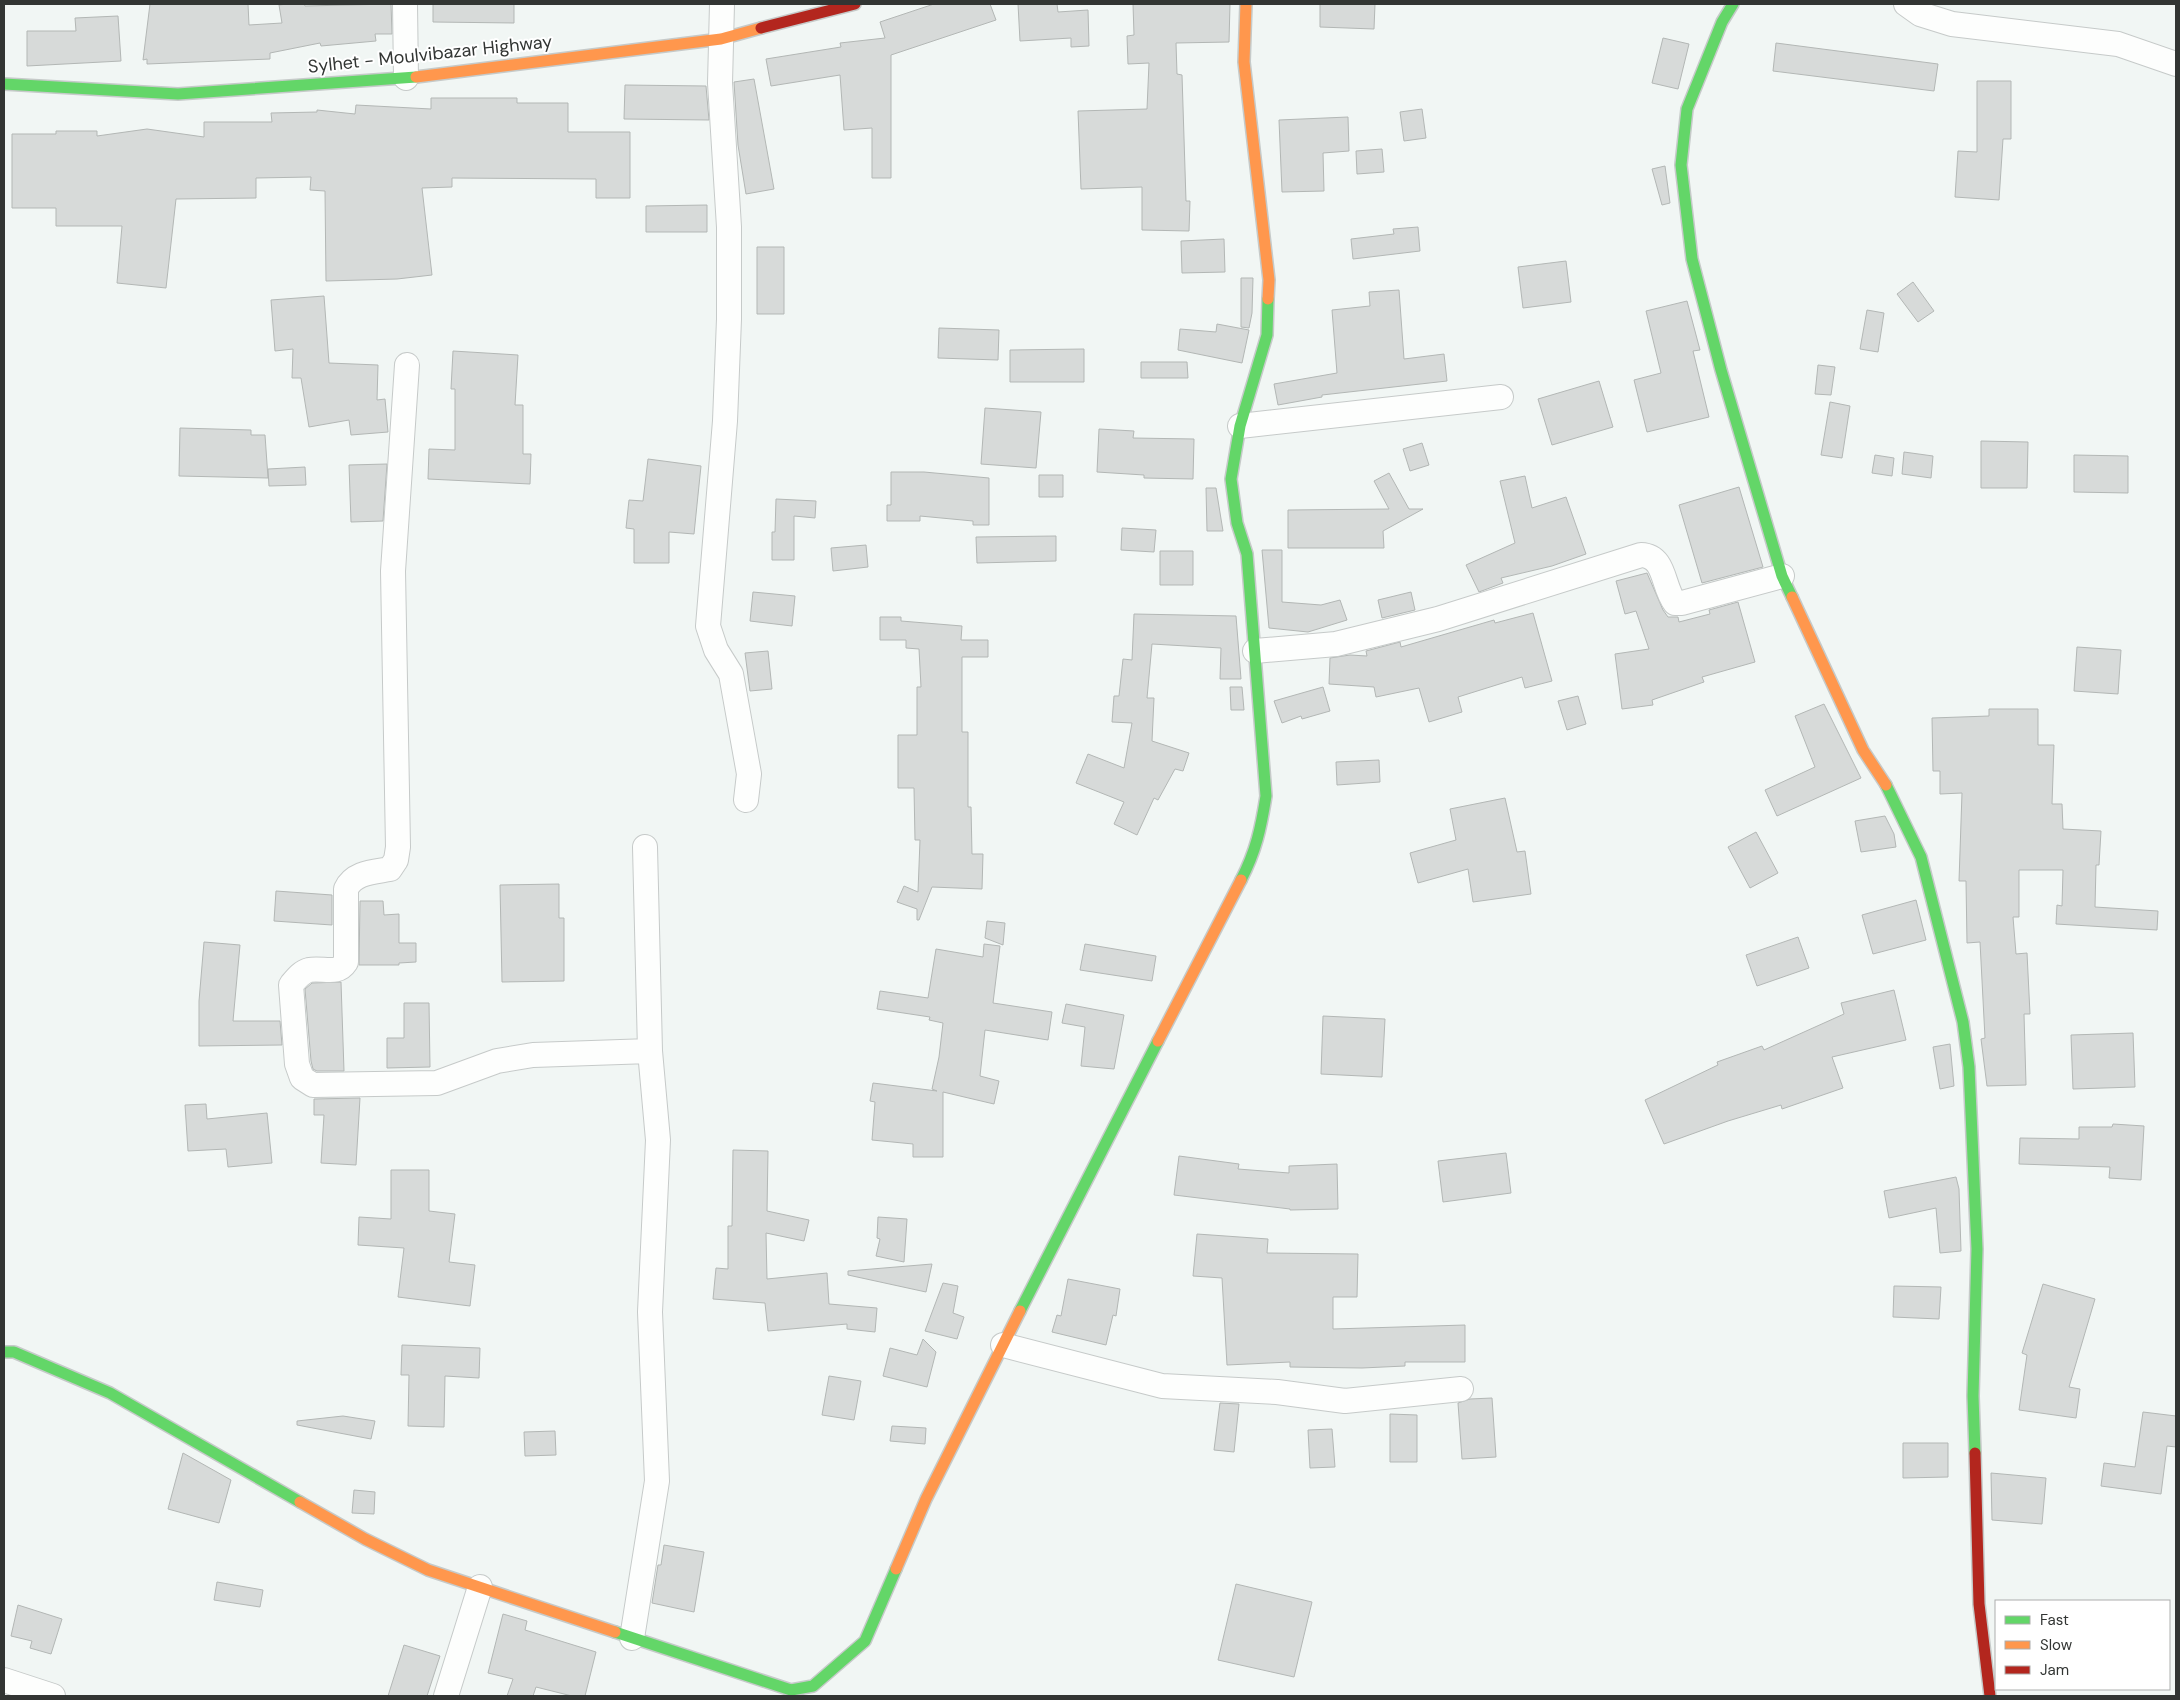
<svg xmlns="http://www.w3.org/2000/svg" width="2180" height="1700" viewBox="0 0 2180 1700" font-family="'DM Sans',sans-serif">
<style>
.building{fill:#d7dad9;stroke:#b3b7b5}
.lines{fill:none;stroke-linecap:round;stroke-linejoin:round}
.street-casing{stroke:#c6cac9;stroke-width:26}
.fast-casing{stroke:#c6cac9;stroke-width:14}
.slow-casing{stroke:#c6cac9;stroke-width:14}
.jam-casing{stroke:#c6cac9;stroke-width:14}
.street{stroke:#fdfefd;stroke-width:24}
.fast{stroke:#63d668;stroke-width:11}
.slow{stroke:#ff974d;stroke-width:11}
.jam{stroke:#b3261e;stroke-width:11}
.labels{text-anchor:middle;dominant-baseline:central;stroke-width:4;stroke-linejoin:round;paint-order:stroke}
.street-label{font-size:18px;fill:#323533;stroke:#fff}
</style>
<rect width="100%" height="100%" fill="#f1f6f4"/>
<!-- building -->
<path class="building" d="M150,4H248L249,25L282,23L279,5L287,4H304L305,6L391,4L392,34H375L376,41L321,46L320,43L270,53V59L147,64V59L143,60Z
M433,4H514V23L433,22Z
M934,4H990L996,20L891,55V178H872V128L844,130L840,75L771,86L766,59L841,47L840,43L885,38L880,22Z
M1018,4H1057L1058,12L1088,10L1089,46L1071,47V38L1020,41Z
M1133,4H1230L1229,42L1176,43L1177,74L1182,75L1186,201H1190L1189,231L1142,230V187L1081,189L1078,111L1147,109L1149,63L1128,64L1127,36L1134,35Z
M1320,4H1375L1374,29L1320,27Z
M118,16L121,61L27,66V31H76L75,18Z
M1663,38L1689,44L1678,89L1652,83Z
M1776,43L1938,64L1934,91L1773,71Z
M754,79L774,189L746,194L738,145L734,82Z
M1977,81H2011V139H2003L1999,200L1955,197L1958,151L1977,152Z
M625,85L706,86L709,120L624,119Z
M431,98H517V103H568V132H630V198H596V179L452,178V187L422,188L432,275L397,279L326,281L325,191L310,190L311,177L256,178V198L176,199L166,288L117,283L122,226H56V208H12V134H56V131H97V136L147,129L204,137V122H272L271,113L317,112V110L355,114L356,105L431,109Z
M1422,109L1426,138L1404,141L1400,112Z
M1348,117L1349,151L1323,153L1324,191L1282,192L1279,120Z
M1382,149L1384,172L1357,174L1356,151Z
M1665,166L1670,203L1662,205L1652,169Z
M707,205V232H646V206Z
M1418,227L1420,251L1353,259L1351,239L1394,234L1393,229Z
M1224,239L1225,272L1182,273L1181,241Z
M757,247H784V314H757Z
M1566,261L1571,302L1523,308L1518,267Z
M1241,278H1253L1252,313L1249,328L1241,327Z
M1913,282L1934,311L1918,322L1897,294Z
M1399,290L1404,359L1444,354L1447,381L1322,395V397L1278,405L1274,384L1337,373L1332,310L1370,306L1369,292Z
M324,296L329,363L378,365L377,400L385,399L388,432L351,435L349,420L309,427L301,378H292L293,349L275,351L271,300Z
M1687,301L1700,350L1693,351L1709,417L1647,432L1634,380L1661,373L1646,311Z
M1867,310L1884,313L1878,352L1860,349Z
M1217,324L1249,330L1242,363L1178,350L1180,329L1216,332Z
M939,328L999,330L998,360L938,358Z
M1084,349V382H1010V350Z
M453,351L518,355L515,405H523V454H531L530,484L428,479L429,449L455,450V389H451Z
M1141,362H1187L1188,378H1141Z
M1818,365L1835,367L1831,395L1815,394Z
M1599,381L1613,427L1552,445L1538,399Z
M1830,402L1850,406L1842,458L1821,455Z
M985,408L1041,412L1036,468L981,464Z
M180,428L251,430V435H265L268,478L179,476Z
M1099,429L1134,431L1133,438L1194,439L1193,479L1144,478V475L1097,472Z
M1981,441L2028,442L2027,488H1981Z
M1422,443L1429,465L1410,471L1403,449Z
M1904,452L1933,456L1931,478L1902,474Z
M1875,455L1894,458L1892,476L1872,473Z
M2074,455L2128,456V493L2074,492Z
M648,459L701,466L694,534L669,532V563H634V529L626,528L629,500L643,501Z
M387,464L383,521L351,522L349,465Z
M305,467L306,485L269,486L268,469Z
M891,472H924L989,478V525H973V521L920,516V521H887V505H891Z
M1389,473L1409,509H1423L1383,531L1384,548H1288V510L1389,509L1374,481Z
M1039,475H1063V497H1039Z
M1525,476L1532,508L1566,497L1586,554L1552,566L1501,578L1503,583L1479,592L1466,565L1515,543L1500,481Z
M1739,487L1763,567L1702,583L1679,505Z
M1206,488H1216L1223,531H1207Z
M776,499L816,501L815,518L794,516V560H772V532H775Z
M1122,528L1156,530L1154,552L1121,550Z
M1056,536V561L977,563L976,537Z
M866,545L868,567L833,571L831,548Z
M1262,550H1282V602L1321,605L1340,600L1347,620L1308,632L1269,628Z
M1160,551H1193V585H1160Z
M1647,573L1663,610L1668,617H1678L1679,622L1710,614L1709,610L1738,602L1755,662L1702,677L1704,682L1652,700L1653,705L1622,709L1615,654L1649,649L1636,611L1625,614L1616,581Z
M753,592L795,596L792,626L750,621Z
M1411,592L1415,610L1382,618L1378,600Z
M1533,613L1552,681L1525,688L1522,677L1458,697L1462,712L1429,722L1419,688L1376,697L1374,687L1329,684L1330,658L1350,655L1367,656L1366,651L1400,642L1401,647L1494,620L1495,623Z
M1134,614L1236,616L1241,679H1220L1221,648L1152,644L1147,698H1154L1152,741L1189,753L1183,771L1175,769L1158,800L1154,798L1137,835L1114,824L1124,802L1076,783L1088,754L1124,768L1132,723L1112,722L1114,696H1119L1123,659L1132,660Z
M880,617H901V621L962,626L961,640H988V657H962V732H968V807H971L972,854H983L982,889L932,887L919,920H917V909L897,902L904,886L918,892L920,840H915L914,788H898V735H917V687H921L919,649L906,648V640H880Z
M2077,647L2121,650L2118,694L2074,691Z
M768,651L772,689L750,691L745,653Z
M1230,687H1242L1244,710H1231Z
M1323,687L1330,711L1302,719L1301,716L1282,723L1274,701Z
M1578,696L1586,724L1567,730L1558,701Z
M1824,704L1861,778L1777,816L1765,790L1815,767L1795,716Z
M1989,709H2038V745H2054L2052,804H2062L2063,829L2101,831L2099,865H2096L2095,907L2158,911L2157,930L2056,924L2057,905L2062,906L2063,870H2019V917H2013L2016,954L2027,953L2030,1014H2024L2026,1085L1987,1086L1981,1039L1985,1038L1980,942L1967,943L1966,881H1959L1962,793L1940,794V771H1933L1932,718L1989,716Z
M1379,760L1380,782L1337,785L1336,762Z
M1505,798L1517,852L1525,851L1531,894L1473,902L1468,869L1418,883L1410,853L1456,840L1450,809Z
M1885,816L1894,834L1896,847L1861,852L1855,821Z
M1756,832L1778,873L1750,888L1728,847Z
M559,884V918H564V981L502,982L500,885Z
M276,891L332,895V925L274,921Z
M1916,900L1926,940L1873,954L1862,915Z
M360,901H383L384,915L399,914V943H416V962L399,963V965H359Z
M987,921L1005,923L1003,945L985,938Z
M1798,937L1809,968L1757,986L1746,955Z
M204,942L240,945L233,1021H280L282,1045L199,1046V1001Z
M984,944L1000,946L993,1003L1052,1012L1048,1040L985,1030L980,1076L999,1081L994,1104L943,1092V1157H913V1144L872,1140L875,1102L870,1101L873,1083L937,1091L932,1089L939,1057L943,1023L929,1020L930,1017L877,1009L880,991L928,998L936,949L983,957Z
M1085,944L1156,956L1152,981L1080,970Z
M341,982L344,1071H317L313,1069L311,1061L305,989L312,983Z
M1894,990L1906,1040L1832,1057L1843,1088L1782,1109L1781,1105L1728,1121L1664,1144L1645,1100L1718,1065L1717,1062L1762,1046L1764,1050L1844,1014L1841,1003Z
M404,1003H429L430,1067L387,1068V1038H404Z
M1066,1004L1124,1015L1114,1069L1081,1066L1085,1027L1062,1023Z
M1323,1016L1385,1019L1382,1077L1321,1074Z
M2133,1033L2135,1087L2073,1089L2071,1035Z
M1950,1044L1954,1086L1940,1089L1933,1047Z
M360,1098L356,1165L321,1163L324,1115H314V1099Z
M206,1104L207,1119L267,1113L272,1163L228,1167L226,1149L188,1151L185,1105Z
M2113,1124L2144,1126L2141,1180L2109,1178L2110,1167L2019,1164L2020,1138L2079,1139V1127H2112Z
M733,1150L768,1151L767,1211L809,1220L804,1241L766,1233L767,1279L827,1273L829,1304L877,1308L875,1332L847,1329V1324L768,1331L765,1303L713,1299L716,1268L728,1269V1226H732Z
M1506,1153L1511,1193L1443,1202L1438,1161Z
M1179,1156L1239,1164L1238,1169L1289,1173V1166L1337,1164L1338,1209L1290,1210V1209L1174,1195Z
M391,1170H429V1211L455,1214L449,1262L475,1265L470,1306L398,1297L404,1248L358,1245L359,1217L391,1219Z
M1956,1177L1959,1189L1961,1251L1940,1253L1936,1208L1889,1218L1884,1191Z
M878,1217L907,1219L904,1262L876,1256L880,1239L877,1238Z
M1197,1234L1268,1239L1267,1253L1358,1254L1357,1297H1333V1329L1465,1325V1362H1405V1366L1362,1368L1290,1367V1362L1227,1365L1222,1278L1193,1276Z
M932,1264L926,1292L848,1275V1271Z
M1068,1279L1120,1289L1116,1316L1113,1315L1106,1345L1052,1332L1057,1315L1061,1316Z
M943,1283L958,1286L953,1313L964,1317L957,1339L925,1331Z
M2043,1284L2095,1299L2069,1387L2080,1389L2076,1418L2019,1410L2027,1355L2022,1353Z
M1894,1286L1941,1287L1939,1319L1893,1317Z
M923,1339L936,1352L927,1387L883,1376L890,1348L917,1355Z
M402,1345L480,1348L479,1378L445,1376L444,1427L408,1426L409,1375H401Z
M829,1376L861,1381L854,1420L822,1415Z
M1492,1398L1496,1457L1462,1459L1458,1403L1470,1399Z
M1220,1403L1239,1404L1234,1452L1214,1450Z
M2143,1412L2176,1416V1447L2167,1446L2161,1494L2101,1486L2104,1463L2135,1467Z
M1390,1414L1417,1415V1462H1390Z
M343,1416L375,1421L371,1439L297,1425V1421Z
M892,1426L926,1428L925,1444L890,1441Z
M1332,1429L1335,1467L1310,1468L1308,1430Z
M555,1431L556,1455L525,1456L524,1432Z
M1903,1443H1948V1477L1903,1478Z
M183,1453L231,1480L219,1523L168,1509Z
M1991,1473L2046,1478L2042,1524L1992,1520Z
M354,1490L375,1492L374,1514L352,1513Z
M664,1545L704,1552L694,1612L652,1603L658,1565H661Z
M217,1582L263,1590L260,1607L214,1600Z
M1236,1584L1312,1602L1294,1677L1218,1660Z
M18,1605L62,1619L51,1654L30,1648L32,1641L11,1636Z
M503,1614L527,1621L525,1630L596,1652L585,1696H572L536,1687L533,1696H507L513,1679L488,1673Z
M404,1645L440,1656L427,1696H388Z"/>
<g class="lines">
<!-- street casing -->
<g class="street-casing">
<path id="street" d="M405,4L406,78
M722,4L720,83L729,227V319L725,421L708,626L716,650L731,674L749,774L746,800
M1906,4L1920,14L1952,24L2118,44L2176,64
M407,365L393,571L398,847L396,860L390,869C374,872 354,872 346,889V962C337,976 323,967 309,970C301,972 296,979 291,985L297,1064L302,1078L313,1085L437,1083L497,1061L533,1055L650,1051
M1240,426L1501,397
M1255,651L1336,644L1438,619L1641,555C1666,556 1662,586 1675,603H1682L1782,576
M1003,1345L1162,1386L1277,1392L1345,1401L1461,1389
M632,1638L657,1481L650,1312L658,1140L650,1051L645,847
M4,1680L53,1696
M446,1696L480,1587"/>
</g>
<!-- fast casing -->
<g class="fast-casing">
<path id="fast" d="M1733,4L1722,22L1687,109L1681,165L1692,259L1721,370L1782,576L1792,597
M4,84L178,94L416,77
M1886,785L1921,857L1963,1022L1969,1067L1977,1249L1973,1396L1975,1453
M1241,880C1256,851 1261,828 1266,796L1247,554L1237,523L1231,479L1240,426L1267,335L1268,299
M1020,1311L1158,1041
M4,1352H14L110,1393L300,1502
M615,1632L791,1690L813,1686L865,1641L896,1569"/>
</g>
<!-- slow casing -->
<g class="slow-casing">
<path id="slow" d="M1246,4L1244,62L1269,280L1268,299
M416,77L721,39L761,28
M1792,597L1863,750L1886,785
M1158,1041L1241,880
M300,1502L365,1539L428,1570L615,1632
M896,1569L926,1499L1020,1311"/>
</g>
<!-- jam casing -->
<g class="jam-casing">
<path id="jam" d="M761,28L855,4
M1975,1453L1979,1604L1990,1696"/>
</g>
<!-- street -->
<use href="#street" class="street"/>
<!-- fast -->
<use href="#fast" class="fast"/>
<!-- slow -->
<use href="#slow" class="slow"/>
<!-- jam -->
<use href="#jam" class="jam"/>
</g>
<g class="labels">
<!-- street labels -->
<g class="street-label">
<text transform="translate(430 54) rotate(-6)">Sylhet - Moulvibazar Highway</text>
</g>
</g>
<!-- border -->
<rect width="2180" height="1700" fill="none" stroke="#323533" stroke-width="10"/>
<!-- legend -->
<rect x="1995" y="1600" width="175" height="90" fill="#ffffff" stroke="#adaead"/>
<rect x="2005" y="1616" width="25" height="8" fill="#63d668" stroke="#adaead"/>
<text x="2040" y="1625" font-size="15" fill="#323533">Fast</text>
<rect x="2005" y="1641" width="25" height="8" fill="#ff974d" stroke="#adaead"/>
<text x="2040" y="1650" font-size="15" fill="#323533">Slow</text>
<rect x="2005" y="1666" width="25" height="8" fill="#b3261e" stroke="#adaead"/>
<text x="2040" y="1675" font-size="15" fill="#323533">Jam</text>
</svg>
